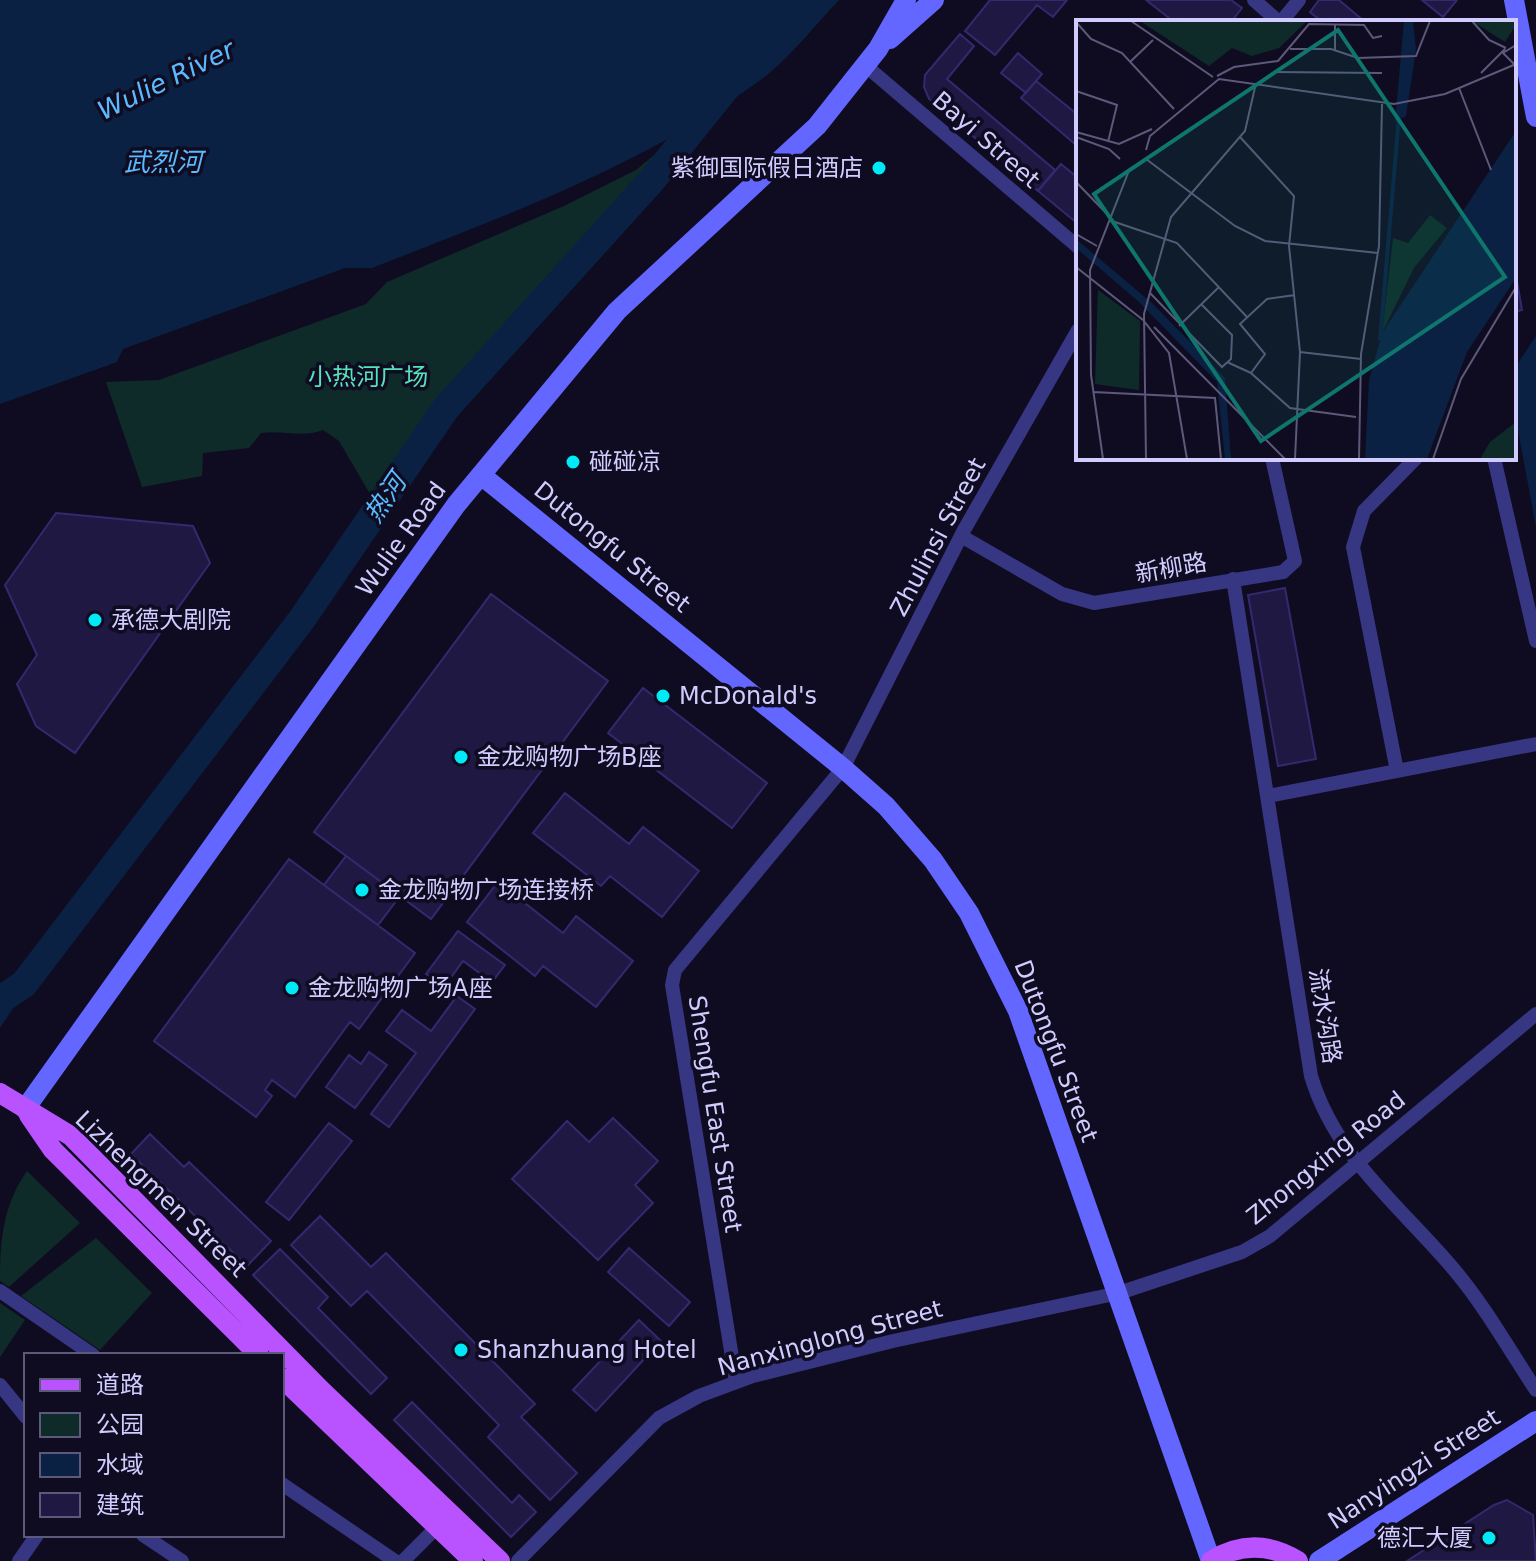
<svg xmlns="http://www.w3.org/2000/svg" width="1536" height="1561" viewBox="0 0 1536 1561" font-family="'DejaVu Sans','Noto Sans SC',sans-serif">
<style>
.green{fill:#0f2b29}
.water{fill:#0a2143}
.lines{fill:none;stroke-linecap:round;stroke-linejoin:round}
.river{stroke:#0a2143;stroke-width:28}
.building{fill:#1f1843;stroke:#34296f;stroke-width:2}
.street{stroke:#363682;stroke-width:14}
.secondary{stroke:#6366ff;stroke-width:20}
.primary{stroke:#b853ff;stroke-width:20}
.poi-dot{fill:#00e9f7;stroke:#0f0c21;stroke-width:3}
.labels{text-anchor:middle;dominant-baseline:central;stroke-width:7;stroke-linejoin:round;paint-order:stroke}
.street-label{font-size:24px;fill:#d0ccff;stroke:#0f0c21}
.poi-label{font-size:24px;fill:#d0ccff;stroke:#0f0c21;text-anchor:start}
.park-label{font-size:24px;fill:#55e3b9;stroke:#0f0c21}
.water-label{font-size:26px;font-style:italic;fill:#5abaff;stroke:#0f0c21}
.inset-river{fill:none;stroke:#0a2143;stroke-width:4}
.inset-road{fill:none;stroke:#5c597a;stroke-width:2}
.view{fill:#0f766e;fill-opacity:0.15;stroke:#0f766e;stroke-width:4}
.inset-edge{fill:none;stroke:#d0ccff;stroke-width:4}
</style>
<rect width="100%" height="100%" fill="#0f0c21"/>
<!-- green -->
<path class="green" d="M698,119L450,384L370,494L339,441L323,430C303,438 282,430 261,433L249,448L203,453L202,476L142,487L106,382L159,380L366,304L387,282L564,206L636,170Z
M27,1171L80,1223L9,1287L0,1281C0,1241 3,1205 27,1171Z
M96,1238L152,1293L100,1350L21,1296Z
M0,1303L25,1320L0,1357Z"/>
<!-- water -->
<path class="water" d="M0,0H839C816,24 793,54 767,75C652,162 505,216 372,268H345L123,349L117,362L0,404Z
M1536,336V527L1514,409V369Z
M0,989L22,995L0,1028Z"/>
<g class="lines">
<!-- river -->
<path class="river" d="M0,1000L24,984L302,619L446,408L652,180L730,83"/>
</g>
<!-- building -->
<path class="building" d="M990,0H1067L1053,17L1037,5L995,55L965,31Z
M1146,0H1231L1242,8L1231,22H1180L1177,19L1174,22Z
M1319,0H1339L1365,22H1322L1310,12Z
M1422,0H1457L1443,17Z
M960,34L974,46L947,79L1055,170L1038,191L929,99L924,87L925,75Z
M1018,53L1042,74L1026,93L1001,73Z
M1036,81L1078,115L1076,145L1021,98Z
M1061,164L1078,178V224L1038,191Z
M1514,264L1522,310L1514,312Z
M56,513L193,526L210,563L75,753L36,726L17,684L37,655L5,585Z
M1285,588L1316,759L1278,766L1248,595Z
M491,594L608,681L431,919L314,832Z
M643,688L767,783L732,828L608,733Z
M565,793L629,844L643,827L699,871L662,917L610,876L601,886L533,833Z
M346,856L400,896L378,925L324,885Z
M289,859L415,953L359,1029L350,1022L295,1097L272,1080L265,1090L272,1096L256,1117L154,1041Z
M498,882L563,933L576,916L633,961L596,1007L543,966L535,976L467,922Z
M458,931L505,965L492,982L463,961L444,987L426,974Z
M457,996L475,1009L389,1127L371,1114L416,1053L386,1031L402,1010L431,1031Z
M369,1052L387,1065L355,1108L326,1087L349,1055L361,1064Z
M613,1118L658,1161L635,1185L653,1203L598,1260L512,1179L567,1121L589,1142Z
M329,1123L352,1141L289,1220L266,1202Z
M150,1134L184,1167L189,1162L271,1241L247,1266L131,1154Z
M320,1216L371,1267L386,1253L535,1404L521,1417L577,1473L550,1500L488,1437L499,1425L367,1291L351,1306L291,1245Z
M629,1248L690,1302L669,1326L608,1272Z
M280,1249L328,1297L318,1308L387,1378L371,1394L253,1275Z
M639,1320L661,1341L596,1411L573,1390Z
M412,1402L512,1503L519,1495L536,1512L511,1537L394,1420Z
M1507,1500L1533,1515L1536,1561H1407L1494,1505Z"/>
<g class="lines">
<!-- street -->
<path class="street" d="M1254,0L1279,22
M1281,22L1299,0
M866,66L1078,247
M1494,458L1536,641
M961,536L1062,594L1094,603L1283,572L1295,561L1272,458
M1233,579L1311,1076C1336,1159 1402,1207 1456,1272C1486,1308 1510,1351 1536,1390
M1397,771L1353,547L1364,511L1416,458
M1268,796L1536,744
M0,1291L93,1355
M736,1382L672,985L675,970L843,768L964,530L1078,330
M0,1385L26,1417
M282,1484L395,1561
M143,1535L182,1561
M19,1561L37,1535
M403,1561L437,1527
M518,1561L659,1418L699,1396L753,1376L893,1341L1119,1293L1242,1252L1270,1236L1536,1014"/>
<!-- secondary -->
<path class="secondary" d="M1514,0L1536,117
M890,39L934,0
M481,475L843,768L886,806L933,860L969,913L1018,1011L1211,1561
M25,1109L456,505L617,311L817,126L878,49L906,0
M1319,1561L1536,1421"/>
<!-- primary -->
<path class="primary" d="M0,1093L71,1136L321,1390L500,1561
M29,1115L53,1150L259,1355
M282,1378L473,1561
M1211,1561C1240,1543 1269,1543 1298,1561"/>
</g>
<!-- markers -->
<g class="poi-dot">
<circle cx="879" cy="168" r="8"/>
<circle cx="573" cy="462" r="8"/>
<circle cx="95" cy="620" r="8"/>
<circle cx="663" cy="696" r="8"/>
<circle cx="461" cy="757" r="8"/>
<circle cx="362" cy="890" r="8"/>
<circle cx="292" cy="988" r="8"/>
<circle cx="461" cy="1350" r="8"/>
<circle cx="1489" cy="1538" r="8"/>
</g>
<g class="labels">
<!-- street labels -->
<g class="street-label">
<text transform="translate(986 140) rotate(41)">Bayi Street</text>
<text transform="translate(938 537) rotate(-62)">Zhulinsi Street</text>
<text transform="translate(401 539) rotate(-54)">Wulie Road</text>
<text transform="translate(612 547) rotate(39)">Dutongfu Street</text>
<text transform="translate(1171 568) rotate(-10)">新柳路</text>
<text transform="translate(1325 1016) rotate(81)">流水沟路</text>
<text transform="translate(1056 1051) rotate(69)">Dutongfu Street</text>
<text transform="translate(715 1114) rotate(81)">Shengfu East Street</text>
<text transform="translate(1326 1158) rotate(-39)">Zhongxing Road</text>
<text transform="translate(161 1194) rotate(44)">Lizhengmen Street</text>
<text transform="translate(830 1338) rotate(-15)">Nanxinglong Street</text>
<text transform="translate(1414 1469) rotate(-33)">Nanyingzi Street</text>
</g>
<!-- poi labels -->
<g class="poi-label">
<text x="863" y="168" text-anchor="end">紫御国际假日酒店</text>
<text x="589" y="462">碰碰凉</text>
<text x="111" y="620">承德大剧院</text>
<text x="679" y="696">McDonald's</text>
<text x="477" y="757">金龙购物广场B座</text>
<text x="378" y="890">金龙购物广场连接桥</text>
<text x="308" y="988">金龙购物广场A座</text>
<text x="477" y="1350">Shanzhuang Hotel</text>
<text x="1473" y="1538" text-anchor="end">德汇大厦</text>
</g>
<!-- park labels -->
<g class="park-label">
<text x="368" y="377">小热河广场</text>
</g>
<!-- water labels -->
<g class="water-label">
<text transform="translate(166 80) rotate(-26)">Wulie River</text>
<text x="163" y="162">武烈河</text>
<text transform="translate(385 498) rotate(-56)">热河</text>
</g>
</g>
<!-- overview -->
<g transform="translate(1076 20)">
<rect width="440" height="440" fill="#0f0c21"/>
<path d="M64,1H231L203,28L176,36L156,28L133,46ZM396,1H440V5L429,22ZM354,195L371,208L338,248L306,313L317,218L332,223ZM22,270L64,301L63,370L19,364ZM440,402V439H404L414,422Z" fill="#0f2b29"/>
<path d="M328,1H337L340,30L330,96L319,102ZM440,111V258L391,332L351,439H289L293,360L306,313ZM0,219L76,283L149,358L155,439H149L141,362L63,282L0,228Z" fill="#0a2143"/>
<path class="inset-river" d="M304,320L323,96"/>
<path class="inset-road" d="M55,1L137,57M396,1L413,20L430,28M0,2L15,19L46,33L98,89M214,29H255L282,38L340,36L354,1M259,30V5M54,42L77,20M438,44L427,33L440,25M198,52L306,53M405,53L429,29M141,56L158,47L202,41L233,4L288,5L297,18L306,16M383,68L415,150M0,71L41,85L32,122M0,112L43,124L76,109M0,117L33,129L44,139M164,117L218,176L213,226L224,332L219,439M70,130L74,116L143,59L318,84L369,74L440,44M70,139L159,206L189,221L302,233M0,162L33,196M33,200L101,223L171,297M0,214L21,226M0,247L67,300L93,333L111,439M74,273L146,347L155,339L156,315L125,284M219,275L191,279L164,304L189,334L175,353L214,388L280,397M103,306L143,267M78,307L209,439M224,332L285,339M151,342L175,353M17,372L139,378L145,439M27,439L15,355L14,250L54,148M70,439L68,294L95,197L169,111L180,63M283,439L285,334L303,226L306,84M357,439L385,359L440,267"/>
<path class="view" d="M262,10L429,257L185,421L18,174Z"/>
<rect width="440" height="440" class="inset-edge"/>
</g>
<!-- legend -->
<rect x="24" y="1353" width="260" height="184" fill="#0f0c21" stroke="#5c597a" stroke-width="2"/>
<rect x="40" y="1379" width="40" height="12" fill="#b853ff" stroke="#5c597a" stroke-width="2"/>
<text x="96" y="1393" font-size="24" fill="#d0ccff">道路</text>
<rect x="40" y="1413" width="40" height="24" fill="#0f2b29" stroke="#5c597a" stroke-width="2"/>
<text x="96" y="1433" font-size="24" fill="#d0ccff">公园</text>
<rect x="40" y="1453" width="40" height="24" fill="#0a2143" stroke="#5c597a" stroke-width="2"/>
<text x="96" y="1473" font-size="24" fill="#d0ccff">水域</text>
<rect x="40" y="1493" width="40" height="24" fill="#1f1843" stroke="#5c597a" stroke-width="2"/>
<text x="96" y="1513" font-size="24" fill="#d0ccff">建筑</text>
</svg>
